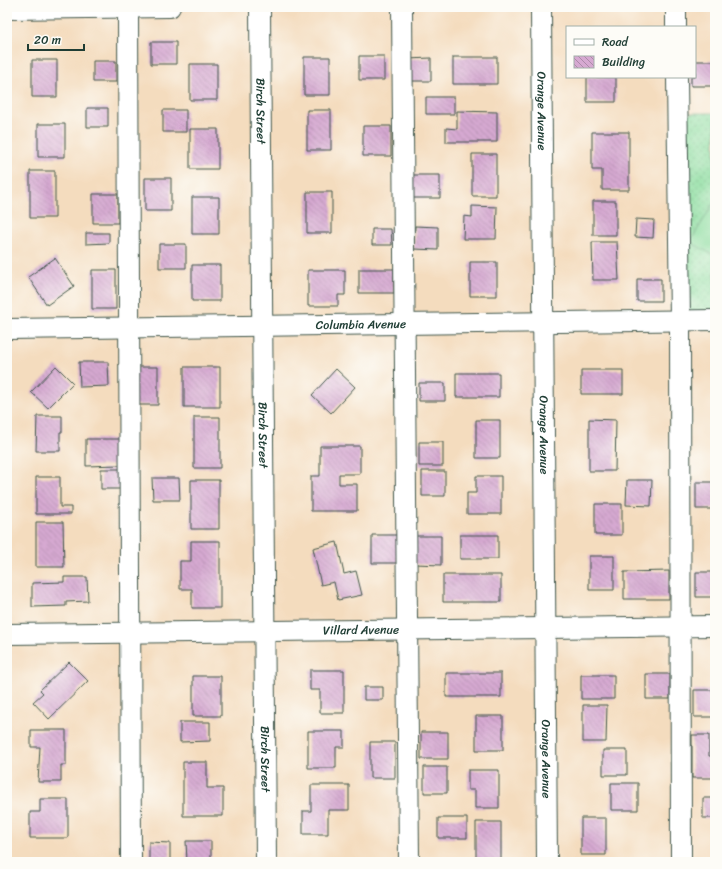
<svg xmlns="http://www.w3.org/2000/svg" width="722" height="869" viewBox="0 0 722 869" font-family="Sriracha,sans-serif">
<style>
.grass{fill:url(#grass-dots);stroke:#548c68}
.pitch{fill:#88dc9d;stroke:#548c68}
.building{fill:url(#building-back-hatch)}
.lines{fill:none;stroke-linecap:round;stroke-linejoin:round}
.minor-casing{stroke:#3f5549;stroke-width:22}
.minor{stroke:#fff;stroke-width:20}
.labels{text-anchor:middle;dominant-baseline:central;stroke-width:3;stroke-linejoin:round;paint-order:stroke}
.street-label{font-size:12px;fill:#1f3d34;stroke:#fdfcf7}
</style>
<defs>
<pattern id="grass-dots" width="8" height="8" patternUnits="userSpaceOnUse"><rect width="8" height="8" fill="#88dc9d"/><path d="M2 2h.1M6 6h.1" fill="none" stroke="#6fb481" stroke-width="1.8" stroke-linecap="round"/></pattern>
<pattern id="building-back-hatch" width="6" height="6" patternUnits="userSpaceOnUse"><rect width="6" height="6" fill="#d6a9d1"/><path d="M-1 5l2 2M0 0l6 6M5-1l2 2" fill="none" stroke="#ad8baa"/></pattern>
</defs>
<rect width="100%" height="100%" fill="#fdfcf7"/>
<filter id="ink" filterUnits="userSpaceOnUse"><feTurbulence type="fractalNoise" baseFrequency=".025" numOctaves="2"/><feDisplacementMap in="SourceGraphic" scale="8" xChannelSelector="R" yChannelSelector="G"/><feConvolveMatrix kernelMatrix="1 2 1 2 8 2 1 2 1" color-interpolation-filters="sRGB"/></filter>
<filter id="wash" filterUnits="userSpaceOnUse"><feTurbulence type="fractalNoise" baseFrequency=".012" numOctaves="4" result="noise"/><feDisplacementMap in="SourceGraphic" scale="16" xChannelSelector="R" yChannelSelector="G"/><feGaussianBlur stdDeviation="0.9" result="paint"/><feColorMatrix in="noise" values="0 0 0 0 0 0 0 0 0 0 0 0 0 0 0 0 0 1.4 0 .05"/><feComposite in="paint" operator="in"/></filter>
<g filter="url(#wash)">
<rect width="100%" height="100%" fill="#f4dcbe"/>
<!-- grass -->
<path class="grass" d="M682,113H715V313H684Z"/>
<!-- pitch -->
<path class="pitch" d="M715,201V256L690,242Z"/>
<g id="blocks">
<!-- building -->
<path class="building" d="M151,42H176V64H151Z
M359,56H384V80H359Z
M304,57H330V95H304Z
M453,57H497V84H453Z
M431,58V81H407V59Z
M32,60H57V97H32Z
M93,61H116V82H93Z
M695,61H715V86H691V77H695Z
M190,64H217V100H190Z
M587,77H616V102H587Z
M426,97H454V114H426Z
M87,108H108V127H87Z
M163,110H186V132H163Z
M307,110H331V150H307Z
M457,111L497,112V142H446V128L457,129Z
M38,124H65V157H38Z
M363,126H391V156H363Z
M190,129H218V169H190Z
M592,132H629V190H602V170H592Z
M472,154H496V196H472Z
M30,171H55V218H30Z
M410,175H440V198H410Z
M145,178H171V211H145Z
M307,192H332V233H307Z
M93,194H118V223H93Z
M192,197H219V234H192Z
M593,201H616V235H593Z
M472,206L497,207L496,239H463L464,216L472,217Z
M636,219L654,220L653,238L635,237Z
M415,226L438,227V250L414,249Z
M372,229H391L392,245H372Z
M86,233H109V243L86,244Z
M592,242H617L619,280H593Z
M159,244H186V268H159Z
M55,258L74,286L47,305L28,277Z
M470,262H497V296H470Z
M192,265H220V301H192Z
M359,269H394V293H359Z
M92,270H116V309H92Z
M308,270H345V295H338V306H308Z
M637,279H661V301H637Z
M79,362H108L109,386L80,387Z
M56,366L73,383L48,408L31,392Z
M134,367H158V405H134Z
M184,367H220V407H184Z
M336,369L355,387L331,413L312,395Z
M581,370H623V394H581Z
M456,373H499V397H456Z
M419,383H445V401H419Z
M37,416H62V432H60V451H36Z
M194,417H220V468H194Z
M589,419L616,420L615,471H589Z
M476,420H500V458H476Z
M86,439H120V465L86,466Z
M419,442H443V466H419Z
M320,446H360V474H339V484H357V511H311V476H320Z
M101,469H121L122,489H101Z
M422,471H445V496H422Z
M476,476H501V514H467V493H476Z
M36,477H60V507H71V514H36Z
M152,478H179L180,500H153Z
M191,480H219V529H191Z
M627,480H652L651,506L626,505Z
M696,482H715V509H696Z
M595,504H622V535H595Z
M36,522H63L64,567H36Z
M372,535H398V563H372Z
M460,535H498V559H460Z
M415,536H441V565L415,564Z
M191,541H220V608H192V589H180V561H191Z
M337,542L344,574L356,571L362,595L338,600L334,582L321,585L313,548Z
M589,556H614V590H589Z
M669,571V599H624V572Z
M696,572H715V597H696Z
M443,575H501V602H443Z
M64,577H87L88,601L66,602V606L32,607V583L64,582Z
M69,662L88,681L49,719L33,702L43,693L40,690Z
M310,670H344V713H320V690H310Z
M446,673H501V697H446Z
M646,674H670V699H646Z
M581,675H614V699H581Z
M193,676H221V716H193Z
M364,687H383V700H364Z
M694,690H715V717H694Z
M583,705H607L606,742H583Z
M476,716H503V750H476Z
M180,722H210V741L180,742Z
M31,730H66V765H61V782H38L40,747H31Z
M308,731H344V747H336V768H308Z
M421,732H448V759H421Z
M692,735H709V756H715V778H692Z
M370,742H395V778H370Z
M603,750H627V775H603Z
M183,762H207V788H223V816H183Z
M424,767H447V793H424Z
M468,770H499V808H475V790H468Z
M611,783H638V810H611Z
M311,785H349V810H328V834H303V811H311Z
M703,798H715V818H703Z
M40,799H68V838H30V812H40Z
M438,818H467V838H438Z
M581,818H606V855H581Z
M476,822H501V861H476Z
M186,841H211V860H223V862H187Z
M149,842L170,843V862H149Z
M696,860H715V862H696Z"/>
</g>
</g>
<g filter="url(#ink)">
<use href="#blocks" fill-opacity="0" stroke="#3f5549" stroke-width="1"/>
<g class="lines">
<!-- minor casing -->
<g class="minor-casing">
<g id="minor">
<path d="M128,7L131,862"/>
<path id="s1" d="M260,7L266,862"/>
<path d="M402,7L409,862"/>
<path id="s2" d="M541,7L547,862"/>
<path d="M676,7V27"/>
<path d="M7,9L170,7"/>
<path d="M677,77L680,321L681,862"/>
<path id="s3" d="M7,329L715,320"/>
<path id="s4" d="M7,634L715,626"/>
</g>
</g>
<!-- minor -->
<use href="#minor" class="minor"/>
</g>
</g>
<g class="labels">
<!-- street labels -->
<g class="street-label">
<text stroke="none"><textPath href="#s1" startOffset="104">Birch Street</textPath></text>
<text stroke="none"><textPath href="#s2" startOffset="104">Orange Avenue</textPath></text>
<text stroke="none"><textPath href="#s3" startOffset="354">Columbia Avenue</textPath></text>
<text stroke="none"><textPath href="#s1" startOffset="428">Birch Street</textPath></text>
<text stroke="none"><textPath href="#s2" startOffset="428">Orange Avenue</textPath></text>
<text stroke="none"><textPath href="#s4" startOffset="354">Villard Avenue</textPath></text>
<text stroke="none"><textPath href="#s1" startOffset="752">Birch Street</textPath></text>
<text stroke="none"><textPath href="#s2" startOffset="752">Orange Avenue</textPath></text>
</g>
</g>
<!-- margin -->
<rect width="722" height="869" fill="none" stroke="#fdfcf7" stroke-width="24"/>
<!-- legend -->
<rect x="566" y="26" width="130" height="52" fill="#fdfcf7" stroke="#a4b0a9"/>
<rect x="574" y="39" width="20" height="6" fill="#ffffff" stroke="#a4b0a9"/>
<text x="602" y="46" font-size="12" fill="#1f3d34">Road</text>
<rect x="574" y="56" width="20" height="12" fill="url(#building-back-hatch)" stroke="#a4b0a9"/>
<text x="602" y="66" font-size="12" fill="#1f3d34">Building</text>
<!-- scale -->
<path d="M28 44v6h56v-6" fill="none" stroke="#1f3d34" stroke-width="2"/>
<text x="34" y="44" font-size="12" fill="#1f3d34" stroke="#fdfcf7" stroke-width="3" paint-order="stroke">20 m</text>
</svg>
